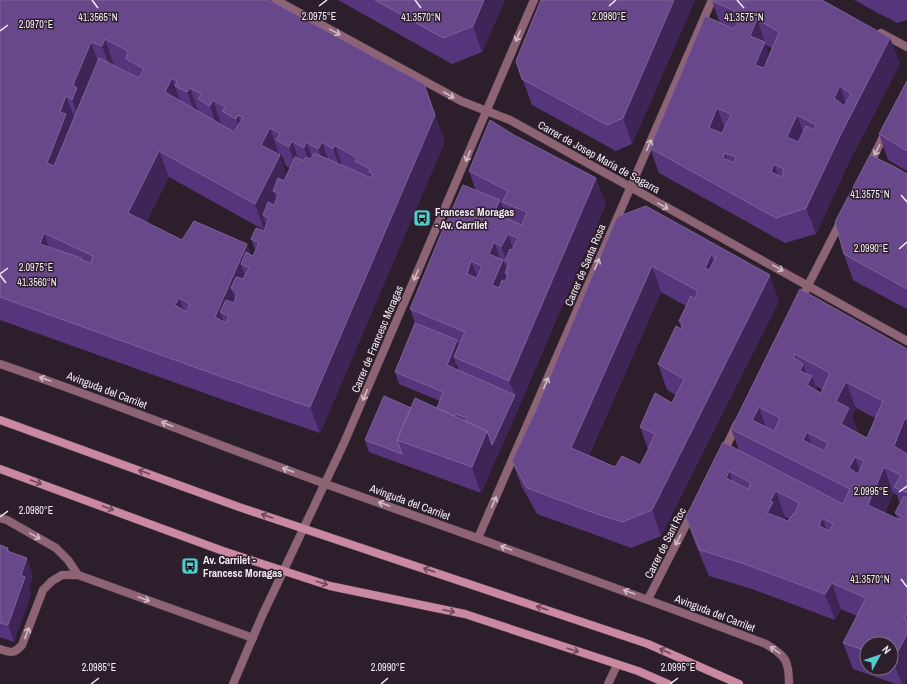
<svg xmlns="http://www.w3.org/2000/svg" width="907" height="684" viewBox="0 0 907 684" font-family="'Archivo Narrow',sans-serif">
<style>
.lines{fill:none;stroke-linecap:round;stroke-linejoin:round}
.service-casing{stroke:#483c47;stroke-width:9}
.minor-casing{stroke:#483c47;stroke-width:9}
.secondary-casing{stroke:#483c47;stroke-width:9}
.service{stroke:#8e6474;stroke-width:8}
.minor{stroke:#8e6474;stroke-width:8}
.secondary{stroke:#cb88a1;stroke-width:8}
.wall{fill:#57357d;fill-rule:evenodd}
.shaded-wall{fill:#3f2457}
.building{fill:#68488a;stroke:#7e629a;fill-rule:evenodd}
.oneway{stroke:#d0bcc7}
.oneway2{stroke:#6c495a}
.ticks{fill:none;stroke:#f4ebf3;stroke-width:1.5}
.labels{text-anchor:middle;dominant-baseline:central;stroke-width:3;stroke-linejoin:round;paint-order:stroke}
.street-label{font-size:11px;fill:#f4ebf3;stroke:#2c1f2b}
.poi-label{font-size:11px;font-weight:bold;fill:#f4ebf3;stroke:#2c1f2b;text-anchor:start}
.ticks-label{font-size:10px;text-anchor:middle;fill:#f4ebf3;stroke:#2c1f2b;stroke-width:3;stroke-linejoin:round;paint-order:stroke}
</style>
<rect width="100%" height="100%" fill="#2c1f2b"/>
<g class="lines">
<!-- service casing -->
<g class="service-casing">
<path id="service" d="M0,518L7,520L56,548L68,560L78,575L253,638
M0,649C11,653 14,654 22,645L43,590L52,581L62,575H78"/>
</g>
<!-- minor casing -->
<g class="minor-casing">
<path id="minor" d="M276,0L461,101L510,120L907,341
M881,33L907,47
M869,166L886,131
M800,301L842,219
M0,364C109,401 215,444 323,483C471,536 619,588 766,644C786,656 789,661 789,684
M723,453L737,424
M478,538L712,0
M648,599L692,513
M233,684L262,616L344,443L534,0
M608,684L617,665"/>
</g>
<!-- secondary casing -->
<g class="secondary-casing">
<path id="secondary" d="M0,420L239,507L648,644L739,684
M0,469L223,551L330,586L465,614L638,671L668,684"/>
</g>
<!-- service -->
<use href="#service" class="service"/>
<!-- minor -->
<use href="#minor" class="minor"/>
<!-- secondary -->
<use href="#secondary" class="secondary"/>
</g>
<!-- wall -->
<path class="wall" d="M0,0L445,141L320,433L235,404L0,320ZM114,65L132,74V75L114,66ZM279,154L282,156L286,166L290,168L287,175L279,155ZM169,177L264,230L266,227L264,231L251,239L255,250L253,256L251,255L247,244L182,240L146,222Z
M338,0H505L482,52L452,64Z
M541,0H695L632,144L616,151L532,105L516,61Z
M854,0H907V20L897,23Z
M712,1L890,38L900,64L849,162L816,234L785,243L659,173L650,148L720,23ZM766,45L772,48L769,54Z
M907,81V171L888,160L879,134Z
M469,171L606,204L519,407L481,493L369,452L365,440L411,408H437L440,401L399,384L395,372L415,323L410,309L476,191ZM503,210L505,211L508,219L506,218ZM456,364L459,370L454,369Z
M907,174V309L853,280L844,254Z
M646,206L779,301L661,536L631,548L607,539L537,514L522,487L512,461ZM661,292L686,306L679,321L681,328L658,364L667,390L676,395L672,403L640,427L648,449L646,454L640,465L615,467L589,455Z
M800,289L907,349V678L904,684H896L853,669L843,643L857,616L841,609L835,620L752,589L709,576L695,543L686,517L739,450L731,429ZM816,386L822,390L821,393L817,391ZM856,408L875,418L867,438L858,433L852,416ZM893,493L897,495L900,504L895,513L898,519L885,513ZM785,517L789,519L788,521L784,519ZM867,644H891V668H867Z
M0,545L8,548L10,552L33,575L29,587L31,594L14,642L0,637Z"/>
<!-- shaded-wall -->
<path class="shaded-wall" d="M484,0H505L482,52L473,26Z
M674,0H695L632,144L623,118Z
M757,19L774,68L765,91L755,65L750,36Z
M890,38L900,64L849,162L816,234L806,208L840,136Z
M105,39L114,65L112,72L102,46Z
M91,42L100,68L82,126L72,100L73,85Z
M172,78L175,86L181,104L165,92Z
M840,86L849,112L834,98Z
M190,88L199,114L197,118L187,92Z
M66,96L76,122L56,189L47,163L60,112Z
M213,100L222,126L219,132L210,106Z
M717,108L727,134L718,153L709,128Z
M238,115L247,141L245,145L236,119Z
M435,115L445,141L320,433L310,407Z
M797,115L806,140L796,162L787,137Z
M270,128L279,154L270,171L261,145Z
M292,141L301,167L298,173L289,147Z
M306,142L316,168L313,174L304,148Z
M322,142L331,168L328,175L318,149Z
M335,145L344,171L343,175L333,149Z
M159,151L169,177L138,239L128,213Z
M725,153L734,179L723,158Z
M280,155L289,181L279,193L273,191L278,204L269,218L263,215L266,226L264,230L255,204Z
M774,164L784,190L771,172Z
M596,178L606,204L519,407L481,493L472,467L487,431L515,395L509,381Z
M500,200L509,226L494,213Z
M44,233L53,259L40,244Z
M508,234L517,260L509,263L507,262L501,247Z
M494,242L502,263L503,260L508,273H505L511,289L501,311L492,285L489,254Z
M247,244L257,270L241,264L249,287L237,293L231,288L239,310L229,316L220,312L228,335L215,317Z
M711,255L721,281L705,268Z
M471,261L481,287L467,274Z
M652,266L661,292L580,474L571,448Z
M770,275L779,301L661,536L652,510Z
M179,298L188,324L175,305Z
M457,340L461,352L454,357L456,364L451,377L447,365Z
M795,354L800,370L803,364L809,381L812,376L821,402L816,411L794,358Z
M846,382L856,408L852,416L858,434L841,424L836,401Z
M759,407L768,433L752,420Z
M905,418L907,424V463L894,446Z
M807,432L816,458L803,440Z
M855,457L865,483L849,468Z
M884,467L893,493L877,531L868,505Z
M729,471L738,497L726,478Z
M776,491L785,517L781,524L767,513L770,501Z
M822,518L832,544L819,526Z
M27,558L33,575L29,587L31,594L14,642L8,625L21,575Z
M832,583L841,609L835,620L825,594Z
M907,634V678L904,684H902L893,661Z"/>
<!-- building -->
<path class="building" d="M0,0H269L424,84L435,115L310,407L225,378L0,297ZM105,39L128,51L126,59L144,69L139,78L99,58L54,166L47,163L66,114L60,112L66,96L72,100L77,88L73,85L91,42L102,46ZM172,78L177,81L175,86L187,92L190,88L201,94L198,99L210,106L213,100L225,107L222,111L236,119L238,115L243,117L234,132L165,92ZM270,128L280,134L276,140L289,147L292,141L304,148L306,142L318,149L322,142L333,149L335,145L357,158L355,161L370,169L369,172L373,174L371,178L314,153L311,159L306,157L304,161L295,157L284,181L278,178L273,191L279,193L274,205L268,202L263,215L269,218L264,231L256,228L251,239L259,243L253,256L246,252L241,264L249,268L243,279L236,277L231,288L237,293L234,303L226,300L220,312L229,316L226,323L215,317L247,244L194,221L182,240L128,213L159,151L255,204L280,155L261,145ZM44,233L93,256L91,263L81,260V258L40,244ZM179,298L190,304L186,312L175,305Z
M375,0H484L473,26L443,38Z
M541,0H674L623,118L607,125L522,79L516,61Z
M713,0H822L890,38L840,136L806,208L776,218L650,148L705,16L734,29L742,14L712,1ZM757,19L779,32L764,68L755,65L765,42L750,36ZM840,86L851,94L844,106L834,98ZM717,108L731,114L722,133L709,128ZM797,115L816,125L814,130L806,126L798,142L787,137ZM725,153L736,157L734,163L723,158ZM774,164L784,169L782,177L771,172Z
M907,81V151L879,134Z
M490,120L514,135L596,178L509,381L454,357L465,332L410,309L441,234L463,185L500,200L494,213L522,225L527,212L502,202L508,191L469,171ZM508,234L518,238L512,250L510,249L505,261L509,263L505,273H508L505,282L502,280L499,288L492,285L503,260L489,254L494,242L501,247ZM471,261L482,266L477,278L467,274Z
M870,155L895,167L907,174V249L905,253L907,254V289L844,254L835,222Z
M646,206L770,275L652,510L622,522L597,514L527,488L512,461L536,410L617,217ZM711,255L716,257L709,270L705,268ZM652,266L698,291L695,299L691,296L679,321L683,323L681,329L676,326L658,364L684,379L672,403L655,393L640,427L655,434L646,454L640,465L622,456L615,467L571,448Z
M800,289L907,349V419L905,418L894,446L907,454V493L894,487L901,475L884,467L868,505L900,520L902,516L895,513L904,496L907,498V615L903,617L907,619V634L893,661L891,660V644H867V651L843,643L866,598L832,583L825,594L742,563L700,550L686,517L723,442L843,504L850,489L731,429ZM795,354L830,373L821,393L807,385L812,376L800,371L803,364L794,358ZM846,382L883,401L867,438L841,424L849,408L836,401ZM759,407L780,418L774,431L752,420ZM807,432L828,443L824,451L803,440ZM855,457L864,461L858,474L849,468ZM729,471L751,483L748,489L726,478ZM776,491L799,503L795,514H793L788,521L767,513L773,502L770,501ZM822,518L833,524L830,531L819,526Z
M415,323L457,340L447,365L515,395L492,445L487,431L465,421L467,418L456,414L454,416L437,408L443,392L395,372Z
M384,396L411,408L397,440L402,454L365,440Z
M415,398L487,431L472,467L397,440Z
M0,545L8,548L7,551L27,558L21,575L25,577L8,625L0,623Z"/>
<!-- one-way arrows -->
<defs><path id="oneway-shaft" d="M-6 0H5M1.5-3L5.5 0L1.5 3" fill="none" stroke-width="1.6" stroke-linecap="round" stroke-linejoin="round"/></defs>
<g class="oneway">
<use href="#oneway-shaft" transform="translate(335 32) rotate(29)"/>
<use href="#oneway-shaft" transform="translate(518 36) rotate(113)"/>
<use href="#oneway-shaft" transform="translate(449 95) rotate(30)"/>
<use href="#oneway-shaft" transform="translate(649 145) rotate(-66)"/>
<use href="#oneway-shaft" transform="translate(877 150) rotate(117)"/>
<use href="#oneway-shaft" transform="translate(468 156) rotate(113)"/>
<use href="#oneway-shaft" transform="translate(663 206) rotate(29)"/>
<use href="#oneway-shaft" transform="translate(597 264) rotate(-67)"/>
<use href="#oneway-shaft" transform="translate(778 268) rotate(29)"/>
<use href="#oneway-shaft" transform="translate(416 275) rotate(113)"/>
<use href="#oneway-shaft" transform="translate(45 379) rotate(-161)"/>
<use href="#oneway-shaft" transform="translate(546 383) rotate(-67)"/>
<use href="#oneway-shaft" transform="translate(365 395) rotate(113)"/>
<use href="#oneway-shaft" transform="translate(167 424) rotate(-159)"/>
<use href="#oneway-shaft" transform="translate(288 470) rotate(-160)"/>
<use href="#oneway-shaft" transform="translate(494 502) rotate(-67)"/>
<use href="#oneway-shaft" transform="translate(384 504) rotate(-160)"/>
<use href="#oneway-shaft" transform="translate(35 536) rotate(29)"/>
<use href="#oneway-shaft" transform="translate(678 540) rotate(117)"/>
<use href="#oneway-shaft" transform="translate(506 548) rotate(-160)"/>
<use href="#oneway-shaft" transform="translate(629 592) rotate(-160)"/>
<use href="#oneway-shaft" transform="translate(144 599) rotate(20)"/>
<use href="#oneway-shaft" transform="translate(27 633) rotate(-69)"/>
<use href="#oneway-shaft" transform="translate(775 650) rotate(-145)"/>
</g>
<g class="oneway2">
<use href="#oneway-shaft" transform="translate(144 472) rotate(-160)"/>
<use href="#oneway-shaft" transform="translate(36 482) rotate(20)"/>
<use href="#oneway-shaft" transform="translate(108 508) rotate(20)"/>
<use href="#oneway-shaft" transform="translate(267 516) rotate(-161)"/>
<use href="#oneway-shaft" transform="translate(429 570) rotate(-161)"/>
<use href="#oneway-shaft" transform="translate(322 583) rotate(18)"/>
<use href="#oneway-shaft" transform="translate(542 608) rotate(-161)"/>
<use href="#oneway-shaft" transform="translate(449 611) rotate(12)"/>
<use href="#oneway-shaft" transform="translate(573 650) rotate(18)"/>
<use href="#oneway-shaft" transform="translate(665 651) rotate(-156)"/>
</g>
<!-- ticks -->
<path class="ticks" d="M92,0L98,8M415,0L421,8M737,0L744,8M319,6L327,0M609,6L616,0M0,31L8,25M901,195L907,202M899,249L907,242M0,274L8,268M0,275L6,283M899,492L907,486M0,517L8,511M901,579L907,587M91,684L99,678M381,684L388,678M670,684L678,678"/>
<!-- icons -->
<defs>
<g id="bus-square" transform="scale(0.9)"><rect x="-9" y="-9" width="18" height="18" rx="4" fill="#52cdcd" stroke="#2c1f2b"/><path d="M-5-6H5V4H4V6H2V4H-2V6H-4V4H-5ZM-3.5-4V0h7V-4ZM-3.5 1.2v1.5H-2V1.2ZM2 1.2v1.5H3.5V1.2Z" fill="#111"/></g>
</defs>
<g fill-rule="evenodd">
<use href="#bus-square" x="422" y="218"/>
<use href="#bus-square" x="190" y="566"/>
</g>
<g class="labels">
<!-- street labels -->
<g class="street-label">
<text transform="translate(599 157) rotate(29)">Carrer de Josep Maria de Sagarra</text>
<text transform="translate(585 265) rotate(-67)">Carrer de Santa Rosa</text>
<text transform="translate(377 339) rotate(-67)">Carrer de Francesc Moragas</text>
<text transform="translate(107 390) rotate(21)">Avinguda del Carrilet</text>
<text transform="translate(410 502) rotate(20)">Avinguda del Carrilet</text>
<text transform="translate(665 543) rotate(-63)">Carrer de Sant Roc</text>
<text transform="translate(715 613) rotate(21)">Avinguda del Carrilet</text>
</g>
<!-- poi labels -->
<g class="poi-label">
<text x="435" y="212">Francesc Moragas<tspan x="435" dy="13">- Av. Carrilet</tspan></text>
<text x="203" y="560">Av. Carrilet -<tspan x="203" dy="13">Francesc Moragas</tspan></text>
</g>
</g>
<g class="ticks-label">
<text x="319" y="20">2.0975°E</text>
<text x="609" y="20">2.0980°E</text>
<text x="98" y="21">41.3565°N</text>
<text x="421" y="21">41.3570°N</text>
<text x="744" y="21">41.3575°N</text>
<text x="36" y="28">2.0970°E</text>
<text x="870" y="198">41.3575°N</text>
<text x="871" y="252">2.0990°E</text>
<text x="36" y="271">2.0975°E</text>
<text x="37" y="286">41.3560°N</text>
<text x="871" y="495">2.0995°E</text>
<text x="36" y="514">2.0980°E</text>
<text x="870" y="583">41.3570°N</text>
<text x="99" y="671">2.0985°E</text>
<text x="388" y="671">2.0990°E</text>
<text x="678" y="671">2.0995°E</text>
</g>
<!-- north arrow -->
<g transform="translate(879 656) rotate(50)"><circle r="19" fill="#2c1f2b" stroke="#7c717b"/>
<path d="M0-3L7 15L0 10L-7 15Z" fill="#52cdcd"/>
<text y="-6" font-size="11" font-weight="bold" text-anchor="middle" fill="#f4ebf3">N</text>
</g>
</svg>
